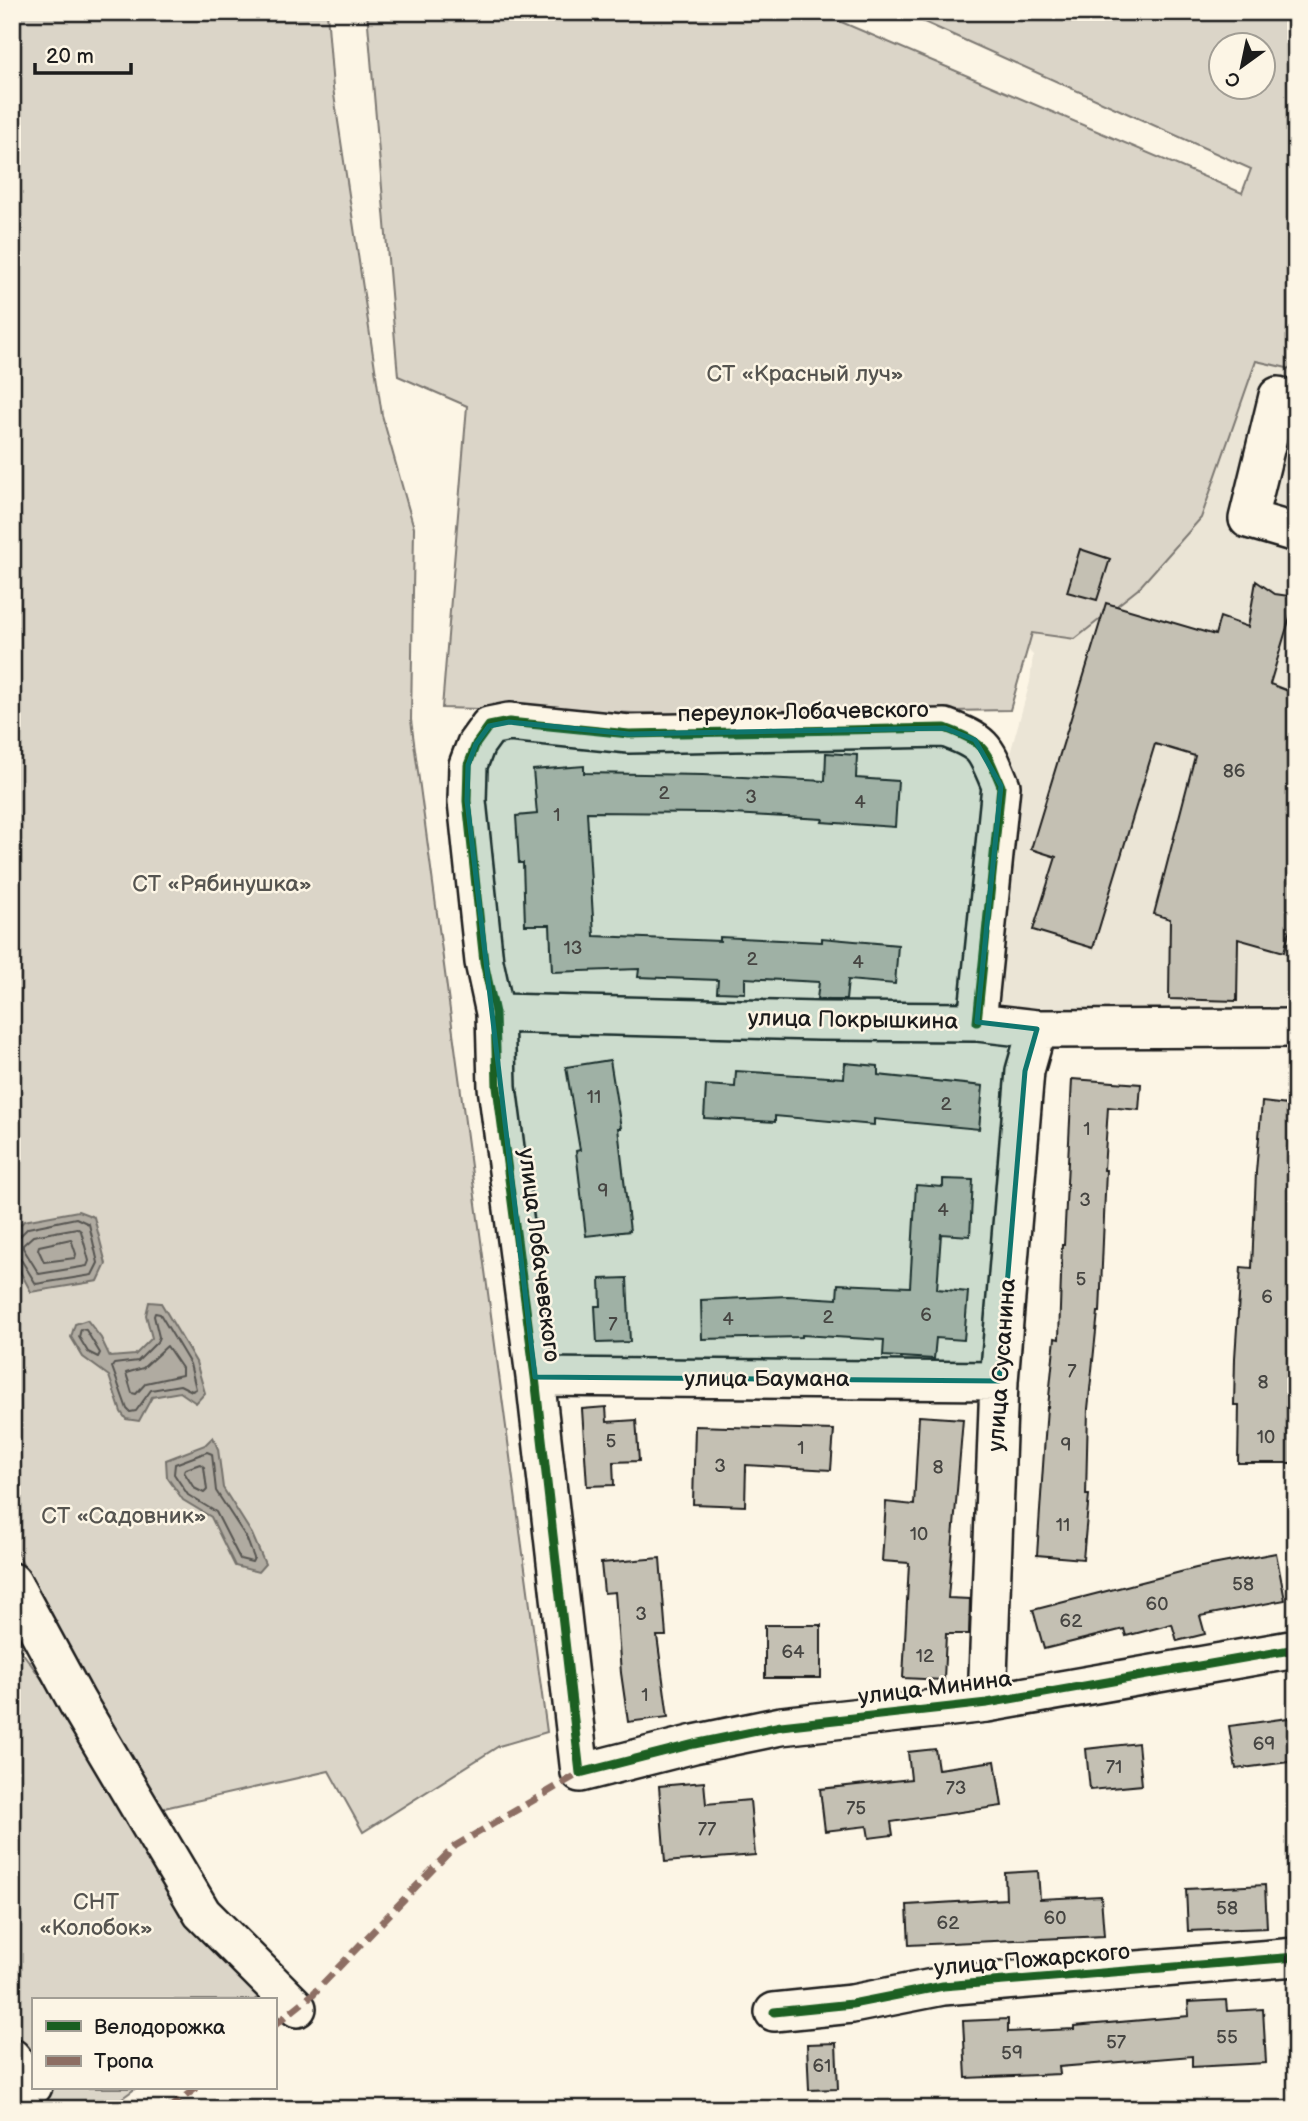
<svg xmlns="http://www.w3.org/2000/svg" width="1308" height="2121" viewBox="0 0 1308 2121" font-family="'Balsamiq Sans',sans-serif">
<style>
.built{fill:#ebe5d6}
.green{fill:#dbd5c8;stroke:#7c7872;stroke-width:2;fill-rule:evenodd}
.water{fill:#b0aba1;stroke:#75726c;stroke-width:2}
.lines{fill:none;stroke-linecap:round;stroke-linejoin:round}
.shore{stroke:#575551;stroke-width:2}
.building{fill:#c4c0b3;stroke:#1c1c1c;stroke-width:2}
.minor-casing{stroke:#1c1c1c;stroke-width:42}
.minor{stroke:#fcf5e5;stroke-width:37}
.quiet{stroke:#8d6e63;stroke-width:7;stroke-dasharray:14 7;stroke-linecap:butt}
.cycleway-casing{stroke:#fcf5e5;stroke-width:13}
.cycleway{stroke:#1b5e20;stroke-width:9}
.marked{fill:#0f766e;fill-opacity:0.2;stroke:#0f766e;stroke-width:5;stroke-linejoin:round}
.labels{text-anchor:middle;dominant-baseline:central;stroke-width:5;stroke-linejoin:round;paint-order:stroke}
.number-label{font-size:19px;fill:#464542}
.park-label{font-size:23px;fill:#555450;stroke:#fcf5e5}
.street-label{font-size:23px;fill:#1c1c1c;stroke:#fcf5e5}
</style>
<rect width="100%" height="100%" fill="#fcf5e5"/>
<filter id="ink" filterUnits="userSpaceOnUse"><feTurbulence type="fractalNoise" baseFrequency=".0143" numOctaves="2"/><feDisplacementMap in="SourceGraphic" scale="14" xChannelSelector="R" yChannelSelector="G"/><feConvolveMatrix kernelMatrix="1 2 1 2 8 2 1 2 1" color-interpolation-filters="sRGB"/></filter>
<g filter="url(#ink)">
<!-- built -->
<path class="built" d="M1256,361L1296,370V1028L977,1022L1001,786L1030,682L1033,655L1027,649L1032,633L1201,518Z"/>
<!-- green -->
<path class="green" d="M12,12H327L333,88L382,415L414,528L411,720L547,1732L499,1746L363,1832L329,1771L155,1810L12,1543Z
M367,12H818L1242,193L1251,169L902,12H1296V370L1256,361L1201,518L1138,589L1075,639L1032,633L1010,710L711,715L442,708L467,406L398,376ZM1220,46H1262V88H1220Z
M12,1638L140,1815L260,1996L254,2000H33V2088H136L107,2109H12Z"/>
<!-- water -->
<path class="water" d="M78,1211L94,1217L106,1264L98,1281L31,1292L15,1262L13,1233L24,1221Z
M149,1302L161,1303L196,1362L205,1393L196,1403L180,1392L152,1397L139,1421L126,1419L121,1412L109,1376L83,1357L71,1337L75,1324L87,1320L101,1338L110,1357L135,1355L152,1338L146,1315Z
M213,1437L218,1449L223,1488L252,1534L265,1564L258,1572L235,1566L211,1517L183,1500L167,1477L166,1460L205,1445Z"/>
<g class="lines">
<!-- shore -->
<path class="shore" d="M77,1228L81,1231L89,1261L87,1266L39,1274L23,1248V1245L33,1236Z
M12,1238L19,1237L28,1228L76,1218L89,1224L98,1263L92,1275L36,1284L20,1258L12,1256
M71,1239L76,1254L75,1258L44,1262L38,1249L39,1246Z
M155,1313L160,1314L190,1364L196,1389L192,1391L180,1385L151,1390L136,1411L130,1412L127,1409L112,1367L114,1364L138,1361L157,1342L159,1337L154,1316Z
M81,1329L86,1330L100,1353L98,1357L88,1352L79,1337Z
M167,1346L182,1368V1375L146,1383L136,1394L132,1393L126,1373L143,1368Z
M207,1452L212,1454L216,1491L246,1537L254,1558L252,1562L240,1559L216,1512L188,1495L174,1474L175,1464Z
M200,1464L204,1467L207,1490L204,1493L194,1488L184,1472L186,1469Z"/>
</g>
<!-- building -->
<path class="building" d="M1080,549L1110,559L1097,600L1067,592Z
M1256,581L1275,594L1296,597L1270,684L1296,694V906L1284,952L1238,939L1237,1001L1169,999L1170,919L1154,914L1195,756L1155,744L1093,948L1033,930L1056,857L1031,849L1106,603L1215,635L1220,617L1248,627Z
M826,753L857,755L856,778L898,781L895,827L822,822L823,819L714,813L587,812L594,936L720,941V937L822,942V938L898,945L895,984L848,980L846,1000H830L817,999L819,982L745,978V993L717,992L718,980L638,977L639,969L552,972L550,925H525L523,863H519L516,816L537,814L533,770L584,766V773L703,775L825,781Z
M610,1060L621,1128H618L630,1231L586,1236L576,1151L580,1150L566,1067Z
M845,1063L878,1066V1075L983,1086L979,1129L874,1119V1125L775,1116V1122L704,1118L706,1085L735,1087L736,1071L844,1078Z
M1072,1079L1141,1084L1139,1110L1108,1107L1104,1170H1106L1100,1312H1098L1088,1409L1086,1495H1089L1083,1559L1037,1555L1047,1407H1048L1055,1338L1059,1339L1062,1245H1064Z
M1262,1102L1296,1106V1332H1292L1291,1412H1294L1293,1463H1238L1239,1405H1234L1235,1358L1241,1267L1252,1268L1256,1172Z
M943,1179L973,1180L970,1236L941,1234L937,1289L968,1292L964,1340L936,1338L934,1359L883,1356L884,1340L802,1335V1337L702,1339L701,1300L788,1296L837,1299L838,1284L910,1287L916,1185L943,1187Z
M627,1278L630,1342L597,1343L595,1306H601L600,1279Z
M606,1407L607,1422L636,1420L639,1461L613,1462L614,1485L587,1486L582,1409Z
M919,1416L963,1419L948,1598L970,1599L969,1634H946L944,1680L903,1678L909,1563L882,1561L886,1502L914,1505Z
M695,1426L834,1430L831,1470L746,1465L745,1506L693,1504Z
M1276,1553L1285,1600L1200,1616L1205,1634L1177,1641L1172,1624L1126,1636L1124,1629L1044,1649L1033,1610L1196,1568Z
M660,1558L666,1636H657L668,1717L628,1722L621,1673L615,1592L604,1593L601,1563Z
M765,1625H821V1678H765Z
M1296,1717V1761L1236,1769L1229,1726Z
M1138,1743L1142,1785L1090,1790L1086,1749Z
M935,1749L938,1769L995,1761L1002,1806L891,1822L893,1835L869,1838L867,1826L825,1831L820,1789L911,1779L908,1752Z
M704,1782L706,1804L750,1800L755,1855L665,1862L659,1786Z
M1038,1871L1040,1899L1101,1896L1104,1936L909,1945L907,1905L1006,1899L1005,1873Z
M1265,1885L1267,1928L1188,1931L1186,1889Z
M1226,2000L1227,2011L1263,2009L1266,2063L1192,2067V2056L1059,2067L1060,2074L966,2078L963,2021L1008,2019V2032L1074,2029V2026L1189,2016L1188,2002Z
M836,2043L838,2089L809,2090L807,2044Z"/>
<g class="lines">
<!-- minor casing -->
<g class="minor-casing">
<path id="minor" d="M1278,396L1248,519L1296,533
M495,1013L819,1021L977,1022L1037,1029L1296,1028
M977,1022L1001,786C985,747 985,743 945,728L629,734L509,722L489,726L476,744L468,765L467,801L484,962L495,1013L497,1087L535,1377L580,1773L694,1744L781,1726L987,1703L1296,1649
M535,1377L999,1381
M12,1582L77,1702L202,1913L297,2008
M987,1703L999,1381L1025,1071L1037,1029
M774,2012L852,2004L943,1986L1296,1957
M12,2058L33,2086"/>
</g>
<!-- minor -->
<use href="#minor" class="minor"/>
<!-- quiet -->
<path class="quiet" d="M275,2025L312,1995L455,1846L580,1773
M169,2109L196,2088"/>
<!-- cycleway casing -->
<g class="cycleway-casing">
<path id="cycleway" d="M977,1022L1001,786C985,747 985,743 945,728L629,734L509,722L489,726L476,744L468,765L467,801L484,962L495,1013L497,1087L535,1377L580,1773L694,1744L781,1726L987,1703L1296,1649
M774,2012L852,2004L943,1986L1296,1957"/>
</g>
<!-- cycleway -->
<use href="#cycleway" class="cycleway"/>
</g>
</g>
<!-- marked area -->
<path class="marked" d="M509,722L629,734L945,728L975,740L1001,786L977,1022L1037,1029L1025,1071L999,1381L535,1377L467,801L468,765L476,744L489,726Z"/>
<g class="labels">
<!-- number labels -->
<g class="number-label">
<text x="1234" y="771">86</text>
<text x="664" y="793">2</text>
<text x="751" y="797">3</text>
<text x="860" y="802">4</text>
<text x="557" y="815">1</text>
<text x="573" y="948">13</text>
<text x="752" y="959">2</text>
<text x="858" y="962">4</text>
<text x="594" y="1097">11</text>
<text x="946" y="1104">2</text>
<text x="1087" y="1129">1</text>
<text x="603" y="1191">9</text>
<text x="1085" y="1200">3</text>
<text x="943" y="1210">4</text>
<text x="1081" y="1279">5</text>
<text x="1267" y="1297">6</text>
<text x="926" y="1315">6</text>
<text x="828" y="1317">2</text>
<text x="728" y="1319">4</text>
<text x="613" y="1324">7</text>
<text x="1072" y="1371">7</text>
<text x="1263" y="1382">8</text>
<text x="1266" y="1437">10</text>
<text x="611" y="1441">5</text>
<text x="1066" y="1445">9</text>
<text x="801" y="1448">1</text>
<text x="720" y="1466">3</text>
<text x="938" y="1467">8</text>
<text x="1063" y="1525">11</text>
<text x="919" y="1534">10</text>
<text x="1243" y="1584">58</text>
<text x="1157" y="1604">60</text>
<text x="641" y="1614">3</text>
<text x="1071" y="1621">62</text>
<text x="793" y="1652">64</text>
<text x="925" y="1656">12</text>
<text x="645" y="1695">1</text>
<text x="1264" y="1744">69</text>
<text x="1114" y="1767">71</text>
<text x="956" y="1788">73</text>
<text x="856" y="1808">75</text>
<text x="707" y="1829">77</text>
<text x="1227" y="1908">58</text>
<text x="1055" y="1918">60</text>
<text x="948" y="1923">62</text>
<text x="1227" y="2037">55</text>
<text x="1116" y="2042">57</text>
<text x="1012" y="2053">59</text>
<text x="822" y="2066">61</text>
</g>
<!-- park labels -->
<g class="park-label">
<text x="805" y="374">СТ «Красный луч»</text>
<text x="222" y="884">СТ «Рябинушка»</text>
<text x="124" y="1516">СТ «Садовник»</text>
<text x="96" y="1902">СНТ<tspan x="96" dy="26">«Колобок»</tspan></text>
</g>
<!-- street labels -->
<g class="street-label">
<text transform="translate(803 712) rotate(-1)">переулок Лобачевского</text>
<text transform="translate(853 1020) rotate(1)">улица Покрышкина</text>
<text transform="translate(539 1255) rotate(83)">улица Лобачевского</text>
<text transform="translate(1002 1365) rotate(-86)">улица Сусанина</text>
<text x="767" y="1379">улица Баумана</text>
<text transform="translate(935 1688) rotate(-7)">улица Минина</text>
<text transform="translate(1032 1960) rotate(-5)">улица Пожарского</text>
</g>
</g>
<!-- margin -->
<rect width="1308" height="2121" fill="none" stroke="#fcf5e5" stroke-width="42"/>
<rect x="21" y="21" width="1266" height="2079" fill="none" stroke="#1c1c1c" stroke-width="2.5" filter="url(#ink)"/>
<!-- legend -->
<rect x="32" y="1998" width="245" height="91" fill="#fcf5e5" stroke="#a29e95" stroke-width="2"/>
<rect x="46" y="2021" width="35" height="10" fill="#1b5e20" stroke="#a29e95" stroke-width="2"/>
<text x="94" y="2034" font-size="21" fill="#1c1c1c">Велодорожка</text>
<rect x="46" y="2056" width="35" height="10" fill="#8d6e63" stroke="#a29e95" stroke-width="2"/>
<text x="94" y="2068" font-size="21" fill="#1c1c1c">Тропа</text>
<!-- north arrow -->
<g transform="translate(1242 66) rotate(213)"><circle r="33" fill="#fcf5e5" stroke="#a29e95" stroke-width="2"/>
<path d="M0-5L12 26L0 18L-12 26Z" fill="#1c1c1c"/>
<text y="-10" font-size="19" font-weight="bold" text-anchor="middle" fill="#1c1c1c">С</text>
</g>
<!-- scale -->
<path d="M35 63v10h96v-10" fill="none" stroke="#1c1c1c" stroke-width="3.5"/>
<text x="46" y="63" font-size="21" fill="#1c1c1c" stroke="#fcf5e5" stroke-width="5" paint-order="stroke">20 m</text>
</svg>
